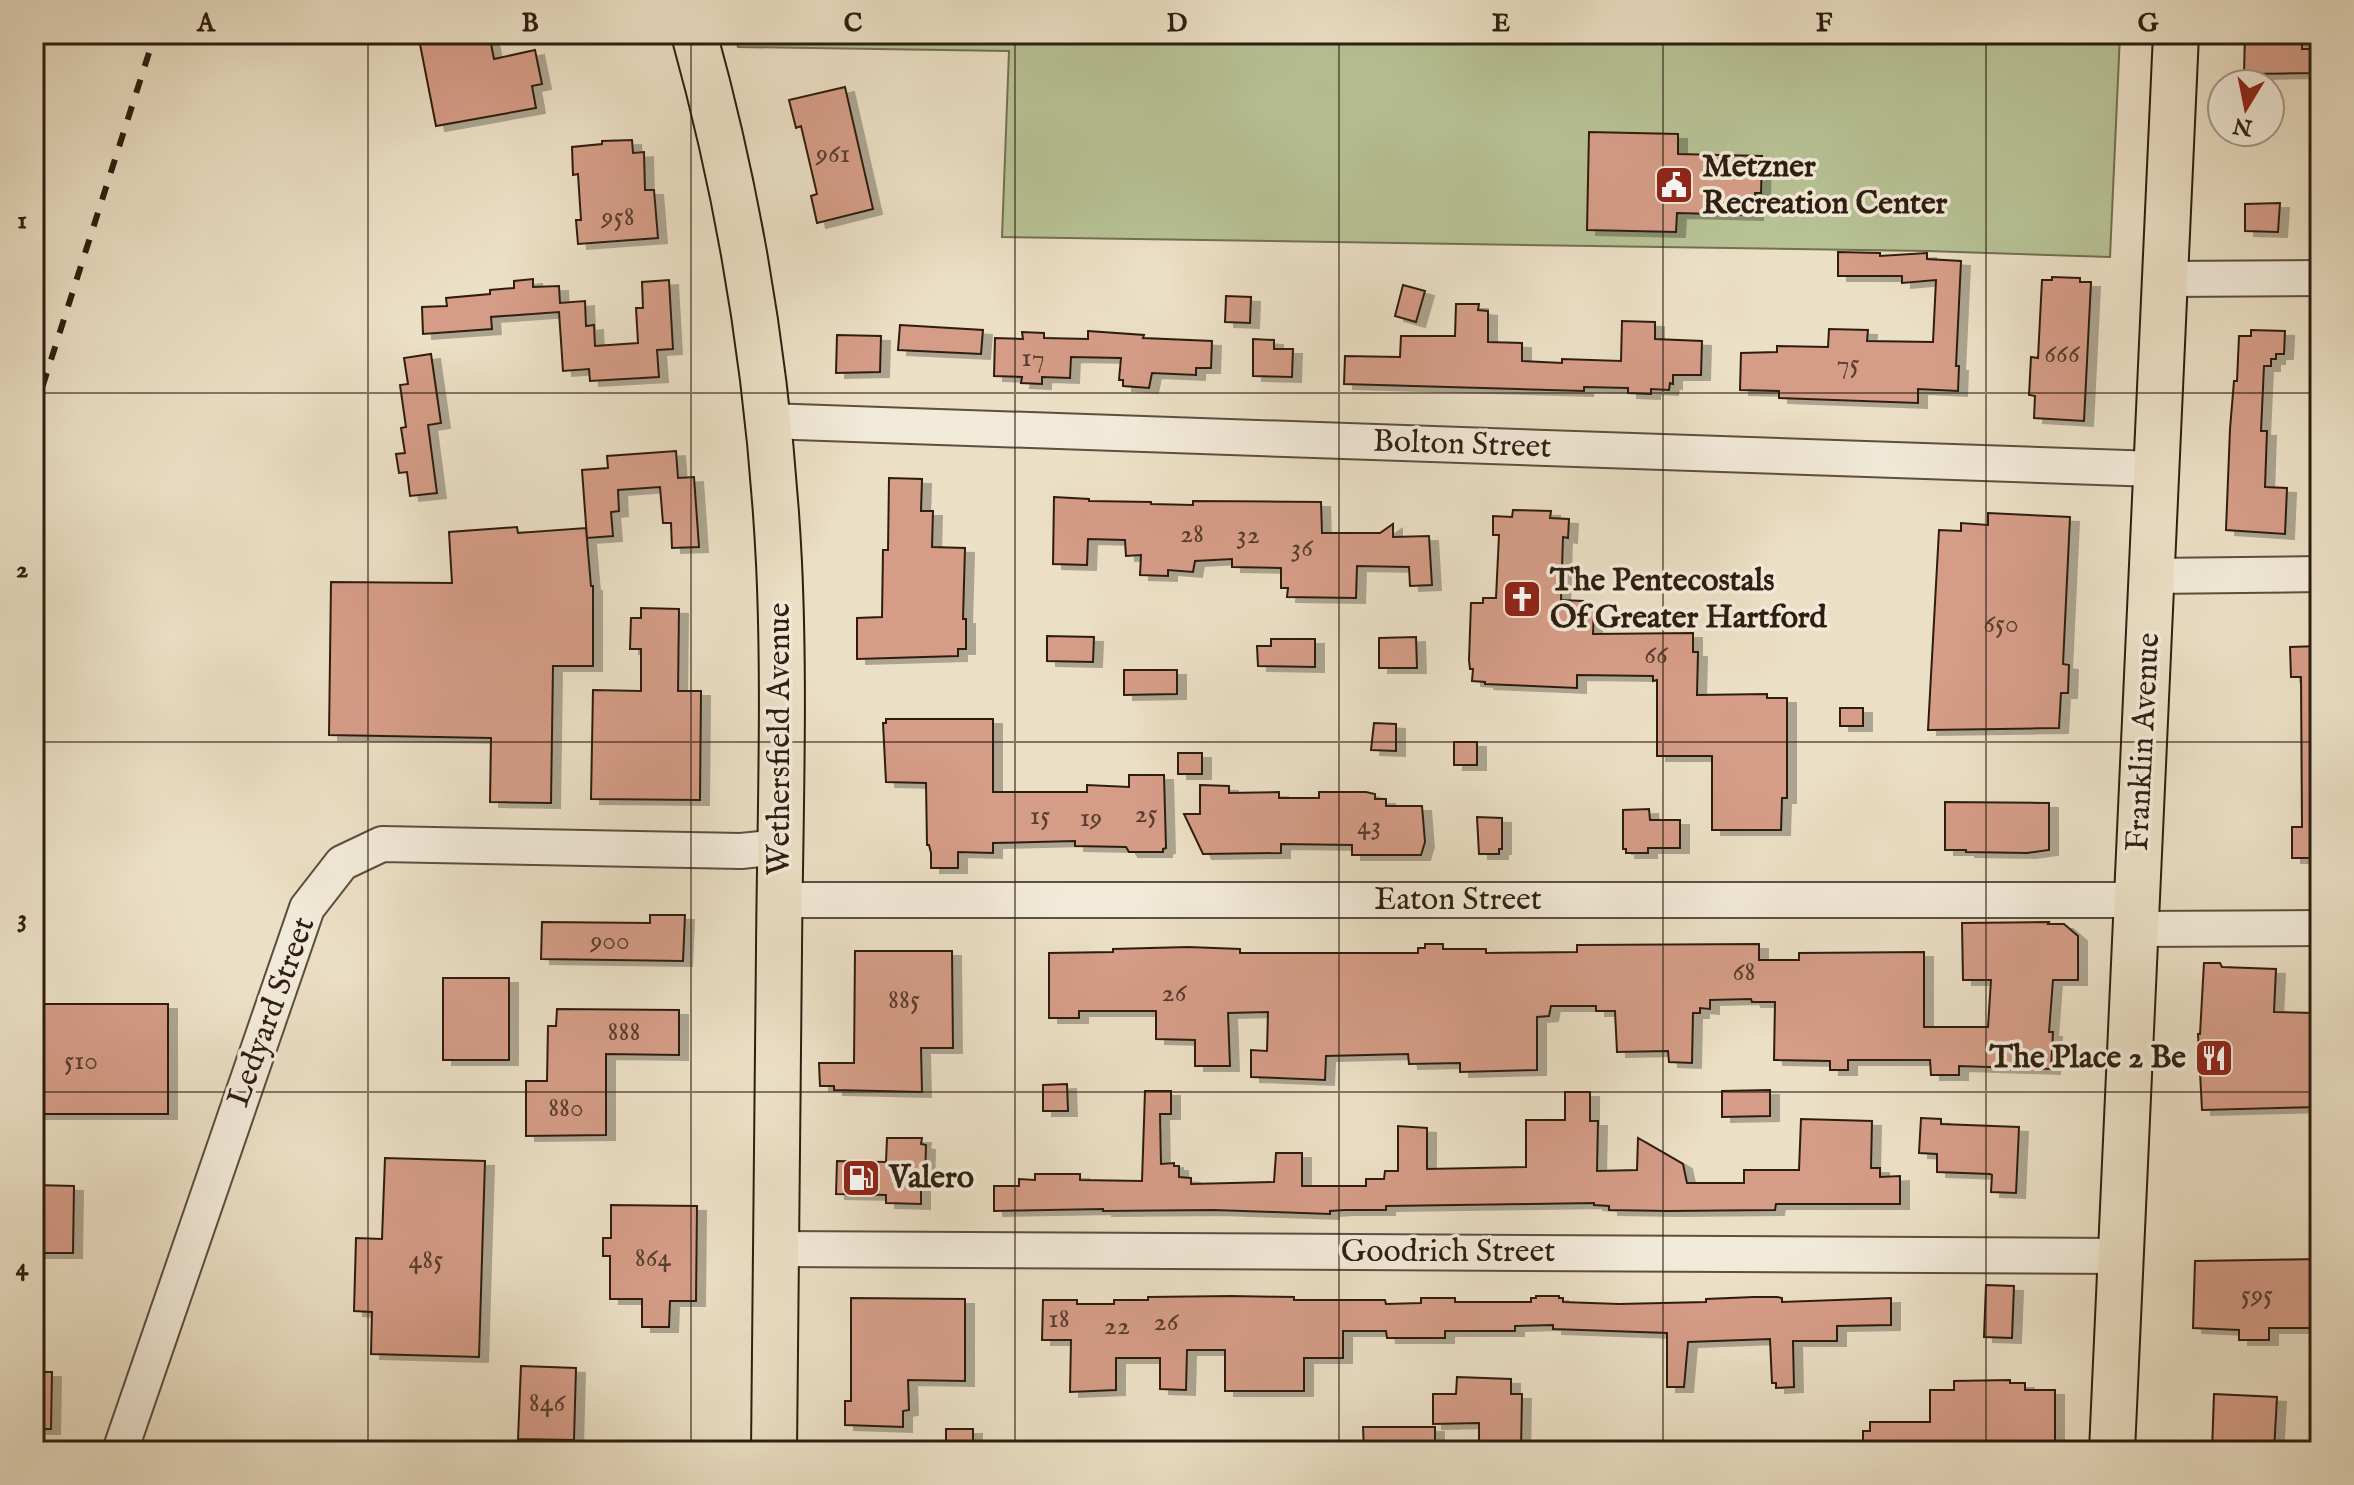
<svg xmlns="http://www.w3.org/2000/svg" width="2354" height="1485" viewBox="0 0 2354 1485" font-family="'IM FELL English',serif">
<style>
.park{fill:#b7c295;stroke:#727052;stroke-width:2}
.building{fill:#d59c87;stroke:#2e1e10;stroke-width:2;filter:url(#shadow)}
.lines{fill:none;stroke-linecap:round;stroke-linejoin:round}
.minor-casing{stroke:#5d4e3d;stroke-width:38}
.major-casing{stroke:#2e1e10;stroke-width:48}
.minor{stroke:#f2ead9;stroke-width:34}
.major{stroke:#ebdfc5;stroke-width:44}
.rail{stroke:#2e1e10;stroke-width:6;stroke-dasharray:14 14;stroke-linecap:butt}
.grid{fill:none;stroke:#2e1e10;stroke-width:2;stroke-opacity:0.55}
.labels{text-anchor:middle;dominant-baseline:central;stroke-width:7;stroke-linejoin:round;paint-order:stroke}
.number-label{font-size:28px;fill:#583e2e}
.poi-label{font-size:32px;font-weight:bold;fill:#2e1e10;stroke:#f2ead9;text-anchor:start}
.street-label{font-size:32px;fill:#2e1e10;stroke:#f2ead9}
.neatline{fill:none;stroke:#2e1e10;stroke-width:3}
.grid-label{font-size:26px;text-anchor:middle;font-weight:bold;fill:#2e1e10}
</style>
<defs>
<filter id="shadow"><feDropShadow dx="9" dy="5" stdDeviation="0" flood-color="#0004"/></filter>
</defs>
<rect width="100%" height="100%" fill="#ebdfc5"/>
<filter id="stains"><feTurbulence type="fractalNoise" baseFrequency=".0025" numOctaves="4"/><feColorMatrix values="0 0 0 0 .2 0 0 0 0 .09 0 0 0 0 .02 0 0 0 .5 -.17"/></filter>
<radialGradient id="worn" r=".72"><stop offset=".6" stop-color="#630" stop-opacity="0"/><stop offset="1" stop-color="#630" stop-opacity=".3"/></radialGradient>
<!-- park -->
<path class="park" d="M734,34H2120L2110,257L1927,251L1002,237L1009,51L738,47Z"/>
<!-- building -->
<path class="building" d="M418,34H489L494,59L535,50L542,84L532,86L536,108L436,126Z
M2245,34H2302V49H2320V73L2244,74Z
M845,87L873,209L817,223L811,196L817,194L801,126L796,128L789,100Z
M1589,132L1678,134V154L1762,156L1761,193H1755L1754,215L1677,213L1676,232L1587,230Z
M632,140L633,153L644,152L645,190H654L658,238L578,244L576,220H581L578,174L573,175L572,147L602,144V141Z
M2280,203L2278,232L2245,231V204Z
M1838,252L1880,253V256L1927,253V259L1961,261L1956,366H1959L1958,391L1918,389V403L1779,398V391L1740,390L1741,353L1777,352V346L1828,347L1829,329L1868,330L1867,341L1933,342L1936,280L1902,283V276H1838Z
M2052,277L2080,278V282H2091L2084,421L2034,418L2035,396L2029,395L2031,357L2038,358L2042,280H2052Z
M533,279V287L559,286L560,303L585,301L586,326L594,325L595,346L638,343L636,308H643L642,282L669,280L673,349L657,350L659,377L590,381L589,369L563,371L559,312L491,317L492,329L423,334L422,307L447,306L446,298L490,294V290L514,288V281Z
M1403,285L1425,291L1416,322L1395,316Z
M1226,296L1251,297L1250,323L1225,322Z
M1456,304H1479L1478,310L1488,311V342L1522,343V361L1562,363V359L1621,361L1622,321L1655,322V339L1702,341L1701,375H1673V384L1670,383L1669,390L1651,389V394L1628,393V388L1584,387V391L1344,384L1345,356L1400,357L1401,336H1455Z
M900,325L983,330L981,354L898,350Z
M2251,330L2285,331L2284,354H2276V359H2271V366H2264L2261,431H2267L2265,487L2287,488L2285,534L2226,530L2230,429L2234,381H2237L2239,336H2251Z
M1088,331L1144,335L1143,338L1212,341L1211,368H1196V375L1152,373L1149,388L1123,386V380H1119L1121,358L1071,357L1070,378L1042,377V384L1021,383L1022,377L994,376L995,338L1023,339L1022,332L1044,333V338L1088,339Z
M837,335L881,336L880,372L836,373Z
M1253,339L1274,340V349H1293L1292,377L1253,376Z
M431,354L441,423L428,425L437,493L410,496L407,472L399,473L396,454L405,453L401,428L406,427L400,385L408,384L404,358Z
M676,451L678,478L694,477L699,547L672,548L671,523H663L660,487L618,490L619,511L611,512L613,536L587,538L582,470L608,468L607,456Z
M889,478L922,479L921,511H933L932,547L965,548L963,619H966V649H958V656L857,659V618L882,617L883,550H888Z
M1054,497L1089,499V501L1151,502V504L1193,505V501L1321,502L1322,533H1380L1393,524V537L1429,536L1432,585L1410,586L1409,567L1357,566L1356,598L1287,597L1288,588H1281V568L1232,567V559L1195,561L1193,572L1168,570V576L1140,575L1141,555L1126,556L1125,540L1088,539L1087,565L1053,564Z
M1513,510L1551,511L1550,518L1569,519L1568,538L1563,537L1561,600L1583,601V606L1594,607L1593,634L1693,633V652H1698L1697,695L1767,694V698H1787V798H1782L1781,830H1712V756H1657V680L1653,681V676L1577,675V688L1485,684V682L1472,681L1473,669H1470L1469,660L1471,603H1483V598H1496L1499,535H1493V516L1512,517Z
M1988,513L2070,517L2063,664L2069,665L2068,693H2061L2059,728L1928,730L1939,530L1961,531V523L1988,525Z
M517,527L518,533L586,528L591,586H593V666H553L551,803L490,802L491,738L329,735L331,582L452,583L449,532Z
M641,608L679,609L678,691H701L700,800L591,799L593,690L641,691V649H630L631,618H641Z
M1047,636L1094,637L1093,662L1047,661Z
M1416,637L1417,668H1379V638Z
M1271,639H1315V667L1258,666L1257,646H1271Z
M2320,646V858H2292V827H2302L2301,677H2291L2290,647Z
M1124,670H1177V694L1124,695Z
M1840,708H1863V726H1840Z
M886,719H993V792H1087V785L1129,787V775H1164L1166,848L1163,849V852H1129L1126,847L1075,846V841L993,843V853L958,852V868H931V853L929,845H927L926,783L886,782L883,723H886Z
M1374,723L1396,724V751L1371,750Z
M1454,742H1477V765H1454Z
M1178,753H1202V774H1178Z
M1200,785L1229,786V793L1279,792V798H1319V792H1366L1375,794V799H1386V806H1422L1425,842L1421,855H1352V845L1281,844V853L1203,854L1184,814H1200Z
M1945,802L2049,803V850L2027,853L1966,852V850H1945Z
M1649,809L1650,820H1680V848H1648V853H1626V849H1623V810Z
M1477,817L1502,818V849H1499V854H1479Z
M650,915H685L683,961L541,959L542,922L650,923Z
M2049,922L2048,924H2064L2078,936V980H2053L2049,1032H2053L2051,1069L1959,1066V1075H1931L1930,1060H1848V1070H1830V1061L1774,1060L1775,1002H1752L1751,999L1710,1000V1009L1700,1008V1013H1693L1692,1063L1669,1062L1668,1051L1617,1052L1615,1011H1596V1006H1551L1549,1016L1537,1017V1070L1460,1072V1063L1409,1064L1408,1054L1326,1056L1325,1080L1251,1077V1050L1267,1051L1268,1012L1228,1013L1230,1066H1195V1040L1156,1039V1011H1079V1018H1049V953L1113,952V949L1188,947L1240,949V953H1418V948H1425V944H1443V949H1486V953L1577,952V945L1759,944V960H1799V953L1924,952V1027H1988L1991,980H1963L1962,923Z
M855,951H952L953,1048H921L922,1092L834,1090V1086H820L819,1063H854Z
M2204,963H2220L2222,967L2276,969L2274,1012L2313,1013V1017H2320V1107L2202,1110L2198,1034H2200Z
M443,978H509V1060H443Z
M34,1004H168V1114H34Z
M557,1009L679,1010V1055L606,1054V1135L526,1136V1081H547L548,1026H556Z
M1067,1084L1068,1111H1043V1085Z
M1770,1090V1116L1722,1117V1091Z
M1145,1091H1171V1114H1160L1161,1164L1174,1163V1166H1179V1177L1191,1178V1184L1274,1182L1276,1153H1302V1186H1366V1179H1384L1385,1171H1398V1126L1427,1128V1169L1526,1167V1120H1565V1092H1590V1121H1598L1597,1171L1637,1170L1638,1138L1683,1164L1687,1183H1744V1170H1799L1801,1119L1872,1121L1871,1168H1880V1177L1900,1176V1204H1776L1775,1210L1669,1211L1609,1210V1206L1594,1205V1203L1386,1206V1210H1345L1330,1211V1214L1213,1210L1103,1211V1209L994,1211V1186H1019V1179L1035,1180V1174H1080V1180L1142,1181Z
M1921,1118L1941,1119V1124L2019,1127L2016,1193L1991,1192L1992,1175L1990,1174L1937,1172V1154L1919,1153Z
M887,1138H922L921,1144L926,1145L925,1184H921V1204L886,1203V1195L836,1194L837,1161L886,1162Z
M385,1158L485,1161L479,1357L371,1354L372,1312L354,1311L356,1238L382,1239Z
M34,1185L74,1186L73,1253H34Z
M611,1205L697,1206L696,1301H670L669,1327H642V1299H610V1256H603V1238H611Z
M2320,1259V1328H2269V1340H2239V1330L2193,1328L2195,1261Z
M1986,1285L2014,1286L2012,1338L1984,1337Z
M1231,1296L1294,1297V1300H1385L1386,1304L1421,1303V1298H1455V1302H1531V1298H1536V1296H1559V1298H1563V1302L1619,1304L1706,1302V1299L1754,1297H1777L1782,1298V1302L1891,1298V1325L1837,1326V1341H1793L1794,1387L1776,1388V1383H1772L1770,1339L1688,1342L1684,1387H1667V1333L1553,1329V1325L1515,1326V1331H1445V1338H1387L1386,1331H1343V1358H1304V1391H1225V1350H1187L1186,1390L1160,1389V1358H1116V1390L1070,1392L1071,1340H1042L1043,1300H1077V1304H1114V1300H1148V1297Z
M851,1298L965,1299V1381L908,1380L909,1410L903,1411V1427L845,1425V1401H851Z
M521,1366L576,1368L574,1440L518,1439Z
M34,1372H52L51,1429H34Z
M1457,1377L1511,1379V1394H1522L1521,1451H1479V1423L1433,1424V1394H1456Z
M2010,1380V1383H2025V1390H2055V1445L1952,1446V1451H1863V1431H1870V1422H1930V1390H1954V1381Z
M2214,1394L2277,1397L2274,1451H2212Z
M1363,1427H1435V1451H1364Z
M946,1429H973V1451H946Z"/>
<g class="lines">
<!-- minor casing -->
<g class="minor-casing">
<path id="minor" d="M2165,279L2320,278
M767,421L2156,469
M2151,576L2320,574
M780,900H2137
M2135,929L2320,928
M776,1249L2120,1256
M120,1451L307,908L342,863L382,844L741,851L780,847"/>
</g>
<!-- major casing -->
<g class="major-casing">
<path id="major" d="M694,34C742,206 770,385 779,563C785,692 780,821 779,950C777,1117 776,1284 774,1451
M2112,1451L2176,34"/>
</g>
<!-- minor -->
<use href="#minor" class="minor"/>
<!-- major -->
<use href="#major" class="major"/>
<!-- rail -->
<path class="rail" d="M34,413L155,34"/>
</g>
<!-- grid -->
<path class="grid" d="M368,34V1451M691,34V1451M1015,34V1451M1339,34V1451M1663,34V1451M1986,34V1451M34,393H2320M34,742H2320M34,1092H2320"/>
<!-- icons -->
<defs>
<g id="civic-square" transform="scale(2)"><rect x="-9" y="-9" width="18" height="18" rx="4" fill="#8f2418" stroke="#f2ead9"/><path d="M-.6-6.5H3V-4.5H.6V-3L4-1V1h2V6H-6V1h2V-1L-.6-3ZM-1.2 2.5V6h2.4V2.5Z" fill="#fff"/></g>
<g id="church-square" transform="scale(2)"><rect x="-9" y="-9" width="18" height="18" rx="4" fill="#8f2418" stroke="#f2ead9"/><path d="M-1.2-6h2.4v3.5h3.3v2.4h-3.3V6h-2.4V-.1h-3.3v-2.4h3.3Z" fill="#fff"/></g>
<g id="restaurant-square" transform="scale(2)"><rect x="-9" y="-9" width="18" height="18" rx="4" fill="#8f2418" stroke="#f2ead9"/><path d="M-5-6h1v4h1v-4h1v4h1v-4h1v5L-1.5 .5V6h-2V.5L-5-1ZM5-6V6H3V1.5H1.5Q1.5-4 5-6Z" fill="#fff"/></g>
<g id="fuel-square" transform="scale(2)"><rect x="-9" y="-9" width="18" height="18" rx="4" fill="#8f2418" stroke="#f2ead9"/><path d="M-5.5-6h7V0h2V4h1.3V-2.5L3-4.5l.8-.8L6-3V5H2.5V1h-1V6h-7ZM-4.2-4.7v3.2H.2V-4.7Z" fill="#fff"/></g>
</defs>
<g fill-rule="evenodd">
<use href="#civic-square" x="1674" y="185"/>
<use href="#church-square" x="1522" y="599"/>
<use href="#restaurant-square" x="2214" y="1058"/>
<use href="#fuel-square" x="861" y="1178"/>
</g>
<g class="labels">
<!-- number labels -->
<g class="number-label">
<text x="833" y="154">961</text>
<text x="618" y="217">958</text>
<text x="2062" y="354">666</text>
<text x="1033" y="358">17</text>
<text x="1848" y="364">75</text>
<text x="1192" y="534">28</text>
<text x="1248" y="535">32</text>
<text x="1302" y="548">36</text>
<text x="2001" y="624">650</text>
<text x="1656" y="655">66</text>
<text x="1146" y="814">25</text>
<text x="1040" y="816">15</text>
<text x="1091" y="818">19</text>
<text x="1369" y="826">43</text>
<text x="610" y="941">900</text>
<text x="1744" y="972">68</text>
<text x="1174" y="993">26</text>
<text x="904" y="1000">885</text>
<text x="624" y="1032">888</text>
<text x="81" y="1061">510</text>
<text x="566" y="1108">880</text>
<text x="653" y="1258">864</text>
<text x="426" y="1260">485</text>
<text x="2257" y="1295">595</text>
<text x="1059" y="1319">18</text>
<text x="1166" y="1322">26</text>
<text x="1117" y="1326">22</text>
<text x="547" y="1403">846</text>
</g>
<!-- poi labels -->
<g class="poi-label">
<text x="1702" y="167">Metzner<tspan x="1702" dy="37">Recreation Center</tspan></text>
<text x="1550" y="581">The Pentecostals<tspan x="1550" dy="37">Of Greater Hartford</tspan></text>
<text x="2186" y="1058" text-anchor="end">The Place 2 Be</text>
<text x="889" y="1178">Valero</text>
</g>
<!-- street labels -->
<g class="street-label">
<text transform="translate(1462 445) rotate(2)">Bolton Street</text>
<text transform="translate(780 739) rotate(-90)">Wethersfield Avenue</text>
<text transform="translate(2144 742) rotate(-87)">Franklin Avenue</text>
<text x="1458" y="900">Eaton Street</text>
<text transform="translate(272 1012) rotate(-70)">Ledyard Street</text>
<text x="1448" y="1252">Goodrich Street</text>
</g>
</g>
<!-- margin -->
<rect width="2354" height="1485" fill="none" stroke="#ebdfc5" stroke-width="88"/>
<!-- north arrow -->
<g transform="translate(2246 108) rotate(190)"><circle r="38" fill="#f2ead9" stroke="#a49889" stroke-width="2"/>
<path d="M0-6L14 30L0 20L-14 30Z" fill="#8f2418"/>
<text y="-12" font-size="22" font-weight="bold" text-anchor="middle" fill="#2e1e10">N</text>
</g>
<rect x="44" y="44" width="2266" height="1397" class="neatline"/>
<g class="grid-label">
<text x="206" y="31">A</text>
<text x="530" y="31">B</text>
<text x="853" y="31">C</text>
<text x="1177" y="31">D</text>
<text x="1501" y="31">E</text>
<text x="1824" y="31">F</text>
<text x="2148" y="31">G</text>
<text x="22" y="228">1</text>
<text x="22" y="577">2</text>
<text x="22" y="926">3</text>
<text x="22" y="1275">4</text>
</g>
<rect width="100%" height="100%" filter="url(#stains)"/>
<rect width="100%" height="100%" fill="url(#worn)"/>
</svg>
